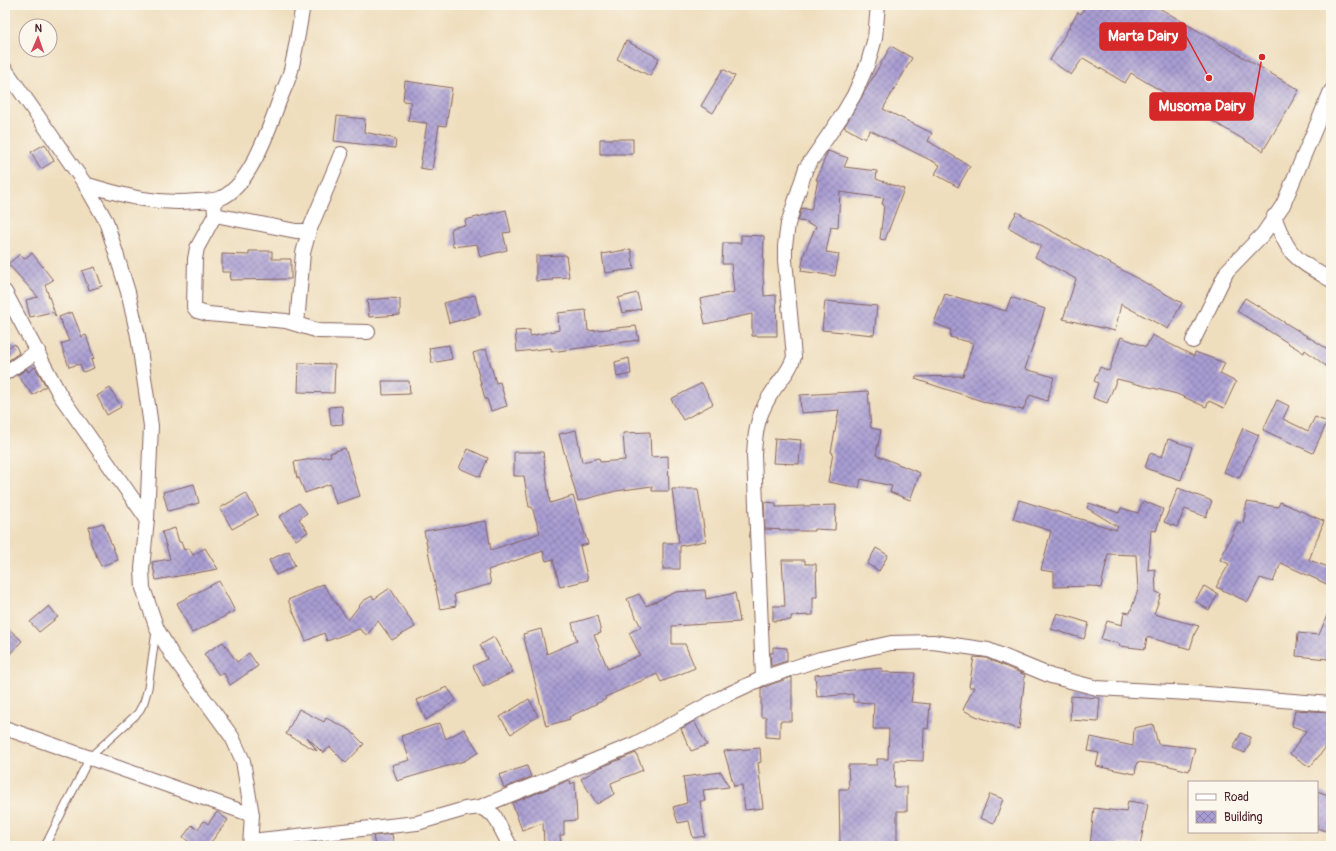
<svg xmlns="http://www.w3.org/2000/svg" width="1336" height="851" viewBox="0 0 1336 851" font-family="Pangolin,sans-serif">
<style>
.building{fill:url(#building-cross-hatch)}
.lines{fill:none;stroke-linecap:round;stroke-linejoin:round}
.lane-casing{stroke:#84625e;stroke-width:9}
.street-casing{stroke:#84625e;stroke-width:16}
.lane{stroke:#fff;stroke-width:7}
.street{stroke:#fff;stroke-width:14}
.leader{fill:none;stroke:#d62828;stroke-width:1.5}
.callout-dot{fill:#d62828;stroke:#fbf7ec;stroke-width:1.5}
.callout{fill:#d62828;stroke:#d62828;stroke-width:1.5}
.callout-label{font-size:15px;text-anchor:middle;font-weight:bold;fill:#fff}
</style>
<defs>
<pattern id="building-cross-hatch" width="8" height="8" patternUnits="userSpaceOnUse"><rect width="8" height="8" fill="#a89dd2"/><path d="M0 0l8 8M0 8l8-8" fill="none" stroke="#8b7fab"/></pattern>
</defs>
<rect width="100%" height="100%" fill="#fbf7ec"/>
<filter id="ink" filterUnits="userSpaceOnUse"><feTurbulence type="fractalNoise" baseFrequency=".025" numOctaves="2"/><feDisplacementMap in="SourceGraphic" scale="8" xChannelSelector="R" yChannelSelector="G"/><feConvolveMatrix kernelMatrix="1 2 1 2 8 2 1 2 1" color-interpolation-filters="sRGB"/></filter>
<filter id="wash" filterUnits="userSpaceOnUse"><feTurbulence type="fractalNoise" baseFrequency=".012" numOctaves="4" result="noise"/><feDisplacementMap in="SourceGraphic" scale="16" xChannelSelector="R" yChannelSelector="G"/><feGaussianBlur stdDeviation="0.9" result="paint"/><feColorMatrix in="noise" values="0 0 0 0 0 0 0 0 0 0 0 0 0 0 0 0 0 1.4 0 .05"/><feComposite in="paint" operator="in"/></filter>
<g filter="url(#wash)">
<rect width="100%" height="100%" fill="#efdebe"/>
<g id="blocks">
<!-- building -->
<path class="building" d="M1086,5H1154L1299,90L1263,151L1131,73L1125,83L1083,58L1071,75L1050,60L1078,12L1081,14Z
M626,41L659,58L650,76L617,59Z
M891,46L912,58L883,109L932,133L928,141L970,166L958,187L935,174L940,165L870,130L865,139L844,127Z
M723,69L735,76L713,113L701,106Z
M405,81L452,88L446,126L439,125L432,170L420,168L427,123L408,121L411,102L403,101Z
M337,116L365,119L364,132L396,139L395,148L334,141Z
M600,139H633V154H600Z
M45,144L54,161L41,169L31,152Z
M828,151L848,158L844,167L877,171L876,179L904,189L885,240L880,239L884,205L882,204L884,198L840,192L838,228L831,227L826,252L839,254L835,276L801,271L804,254L816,226L808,224V222L798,221L802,208L811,210L818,180H816Z
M506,210L511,232L503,233L507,250L480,257L477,244L453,247L451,228L466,225L465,220Z
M1017,212L1182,303L1168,329L1121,304L1115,331L1063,319L1076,279L1035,257L1041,246L1008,227Z
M741,235L764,236L763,276L764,296L776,295L777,336H752V314L705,324L700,299L734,292L731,264H722L723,243H741Z
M631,249L634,269L605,273L602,254Z
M249,251H272V259H291V279L230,280L231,272H222V254L249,255Z
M32,253L53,280L45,285L56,317L52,312L30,317L26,300L38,297L8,264L20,254L24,259Z
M566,255L569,277L553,278V280L536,281V256Z
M95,267L102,286L89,290L82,271Z
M637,293L641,309L622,313L618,298Z
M945,294L1006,311L1011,297L1045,309L1025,369L1054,377L1047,401L1030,395L1023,410L988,403L915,379L916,377L963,376L973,343L950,337L951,330L934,323Z
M475,295L480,315L449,323L444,303Z
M390,298L400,299V315L369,317L367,300Z
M1245,298L1331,351V370L1305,350L1304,353L1237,311Z
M825,301L877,306L874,335L822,330Z
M586,310L588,331L636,326L639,340L551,352V348L517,352L515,331L530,330V336L559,330L558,313Z
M72,312L82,337L86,335L94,359L91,360L94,368L83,372L80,364L69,367L61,344L69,341L59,317Z
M1152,335L1194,356L1195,352L1225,363L1220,374L1236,382L1224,408L1209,401L1206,407L1177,394L1117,379L1107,403L1093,398L1098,383L1094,381L1100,367L1109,371L1121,337L1146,347Z
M15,344L19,353L5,363V349Z
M449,345L452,359L432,363L429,348Z
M486,349L496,383L500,382L507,406L491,411L487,399H485L473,353Z
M629,358L631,374L617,377L615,362Z
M299,363L335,364L334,393L298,392Z
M35,367L46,386L33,395L17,375L27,369L28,372Z
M382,381H409L410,394L383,395Z
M702,383L713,404L683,420L671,399Z
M110,388L121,407L107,415L97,396Z
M868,391L871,428L881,430L876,455L920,473L910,500L890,492L892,486L861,479L859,488L828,482L833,453L831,452L839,410L801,413L800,395Z
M1277,400L1289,406L1283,419L1308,431L1315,417L1327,422L1313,453L1263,430Z
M342,406L343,424L331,425L329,407Z
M1243,428L1259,435L1239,478L1224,472Z
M576,430L582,462L599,458L600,462L625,460L623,433L650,432L651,457L668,456L669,491H652V486L616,491L578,501L559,434Z
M775,438L801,440L799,464L773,463Z
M1168,439L1192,447L1181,480L1145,468L1150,453L1162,457Z
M345,448L360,496L336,504L330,484L305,493L299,478H297L294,462L331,456L330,453Z
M468,449L488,458L480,477L459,468Z
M514,452H543L550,503L573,496L588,544L580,546L588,580L560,587L553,559L546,561L543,551L488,570L491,584L454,594L456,606L440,609L424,531L486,521L491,550L540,533L532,507H529L524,476H514Z
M194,484L199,503L168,511L163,492Z
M1178,488L1212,501L1206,517L1185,509L1177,527L1164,522Z
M672,489H698L706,541L680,546V569H663V543H679Z
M246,493L258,515L232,529L220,508Z
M1019,500L1116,530L1118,527L1087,508L1089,503L1119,513L1121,508L1138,513L1143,501L1163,509L1156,531L1151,530L1148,570L1155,569L1156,592L1161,594L1154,614L1199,626L1195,633L1190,649L1147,637L1145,649L1119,646L1120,644L1101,639L1107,621L1122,625L1124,612L1130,613L1138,590L1136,555L1108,554L1101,588L1092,586L1054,587V572L1041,570L1051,531L1013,519Z
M764,502L776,503V507L836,505L835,530L814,529V531H787V530L765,529Z
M1247,502L1278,507L1280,502L1324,521L1309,560L1331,568V586L1281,563L1273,582L1260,578L1248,602L1216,587L1229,564L1220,560L1238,522L1243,524Z
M299,503L307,513L299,519L308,532L296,540L279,517Z
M103,523L118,560L101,566L91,544L89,527Z
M175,528L179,542H181L184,550L189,548L193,555L205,548L218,569L156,580L152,562L170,559L162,532Z
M876,548L888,555L879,571L867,564Z
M289,551L295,566L276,575L269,560Z
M782,560H805V564H816L817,597H813V615L791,616V620L773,621V606H785Z
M219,581L235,611L192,633L177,603Z
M323,584L348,620L363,601L372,596L374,599L390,588L415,627L392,640L378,621L367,635L359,629L327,641L324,633L306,641L288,600Z
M1204,586L1218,594L1209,610L1195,601Z
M705,590L706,599L735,593L740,622L672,626V644H685L695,668L661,682L657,674L605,697L606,699L569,717L570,719L546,726L523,634L541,629L547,654L577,641L572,623L597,616L601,633L594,635L608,669L640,655L629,633L641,627L627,599L639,594L646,606L676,592Z
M49,606L58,617L39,632L30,622Z
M1330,608L1331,636L1328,659L1296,656L1298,633L1319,635Z
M1057,613L1089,623L1084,639L1051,629Z
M5,625L22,641L5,659Z
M494,637L513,672L483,687L473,666L487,659L480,645Z
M223,642L237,662L249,653L258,666L230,685L224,673L219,675L204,654Z
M773,647L787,648V661L771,666L770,653H773Z
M974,657L986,658L1025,675L1019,729L978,717L963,710L974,687H969Z
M882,668V672L915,673L911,702L930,704L928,729L924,728L923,761L895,760L894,787H907V811H897V846H840L839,789H849L848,765H877V759H888L889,729H873L874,703L853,702V694L817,697L815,675Z
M792,677V721H780V738L766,737V717H761V688Z
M447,687L456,700L426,720L417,700Z
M1071,696L1100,698L1098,722L1070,720Z
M529,699L538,716L511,734L500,717Z
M299,709L324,722L326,718L350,730L364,744L346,763L330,747L323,753L307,737L317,751L286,734Z
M1295,710L1331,712V741L1310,767L1290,754L1306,731L1292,726Z
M694,721L707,745L691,751L681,729Z
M440,723L446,739L464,729L479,752L464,761L397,781L392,765L410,760L401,736Z
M1153,724L1158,744L1195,748L1189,771L1166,765L1137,762L1135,774L1096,766L1099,753L1088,751L1091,737L1133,746L1134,728Z
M1241,733L1250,737V743L1245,753L1233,748Z
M760,748L761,762L758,763L763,808L745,810L742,785L734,786L724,751Z
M636,753L643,770L611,783L614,794L597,804L581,779L599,768Z
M527,766L531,777L504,788L499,775Z
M721,772L729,787L703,790L705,801H700L705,836L693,838L689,821L678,823L673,807L687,803L683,777Z
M570,780L571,784L575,782L577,820L564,821V835H560L561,846H544L543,823L522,830L512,803Z
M1317,791L1331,796V833L1317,828Z
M990,794L1003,799L994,823L980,818Z
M1128,801L1148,804L1140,846L1119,843V846H1090L1094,808L1126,812Z
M217,812L228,820L208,846H194L183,837L192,825L197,830L204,821L208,824Z
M392,834L394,846H375L373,836Z"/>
</g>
</g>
<g filter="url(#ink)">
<use href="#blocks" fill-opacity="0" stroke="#84625e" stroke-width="1"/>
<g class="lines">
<!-- lane casing -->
<g class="lane-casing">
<path id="lane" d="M45,846L90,757L138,713L144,702L148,688L156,631"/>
</g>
<!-- street casing -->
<g class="street-casing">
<path id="street" d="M5,69L85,184L106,221L128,292L138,336L151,426L147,519L142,569L143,588L157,629L172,655L232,737L243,761L252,815L250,846
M85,184C125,196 154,205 197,201C205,201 214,201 221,198C249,186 268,132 278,104C282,93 288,82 291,70C296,49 299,27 303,5
M214,200L215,215L197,248L195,259L194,307L197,311L208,314L286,321L319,331L368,332
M215,215L296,231H309
M1274,216C1289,257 1294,258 1331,280
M5,292L60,395L147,519
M297,324L303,253L309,231L341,154
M1193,341L1227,271L1263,234L1283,205L1331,91
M5,373L38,351
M763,678L754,455C755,428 759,411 775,388C783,377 790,370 794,357L785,260V246L788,224L806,168L841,117L854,95L868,63L875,38L878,5
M5,728L252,815
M480,807L635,744L720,698L763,678L820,659L891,643L933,642L988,650L1051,676L1097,688L1207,694L1331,704
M260,840L417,823L465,809L480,807L494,815L510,846"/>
</g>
<!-- lane -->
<use href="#lane" class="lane"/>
<!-- street -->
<use href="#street" class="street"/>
</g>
</g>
<!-- callouts -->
<path class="leader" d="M1209 78L1186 36M1262 57L1253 106"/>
<g class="callout-dot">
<circle cx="1209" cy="78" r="4"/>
<circle cx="1262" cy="57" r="4"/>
</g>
<g class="callout">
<rect x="1100" y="23" width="86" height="27" rx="4"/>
<rect x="1150" y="93" width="103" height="27" rx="4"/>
</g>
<g class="callout-label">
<text x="1143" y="41">Marta Dairy</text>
<text x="1202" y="111">Musoma Dairy</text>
</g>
<!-- margin -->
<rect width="1336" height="851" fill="none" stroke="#fbf7ec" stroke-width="20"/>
<!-- legend -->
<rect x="1188" y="781" width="130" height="52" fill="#fbf7ec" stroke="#b4a19f"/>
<rect x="1196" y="794" width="20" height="6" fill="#ffffff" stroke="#b4a19f"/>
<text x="1224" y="801" font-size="12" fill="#4a1f2b">Road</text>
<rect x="1196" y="811" width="20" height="12" fill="url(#building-cross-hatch)" stroke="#b4a19f"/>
<text x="1224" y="821" font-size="12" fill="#4a1f2b">Building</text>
<!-- north arrow -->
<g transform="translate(38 38) rotate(2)"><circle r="19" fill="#fbf7ec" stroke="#b4a19f"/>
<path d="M0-3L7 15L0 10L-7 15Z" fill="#d1495b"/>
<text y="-6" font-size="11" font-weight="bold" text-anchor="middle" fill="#4a1f2b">N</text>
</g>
</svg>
